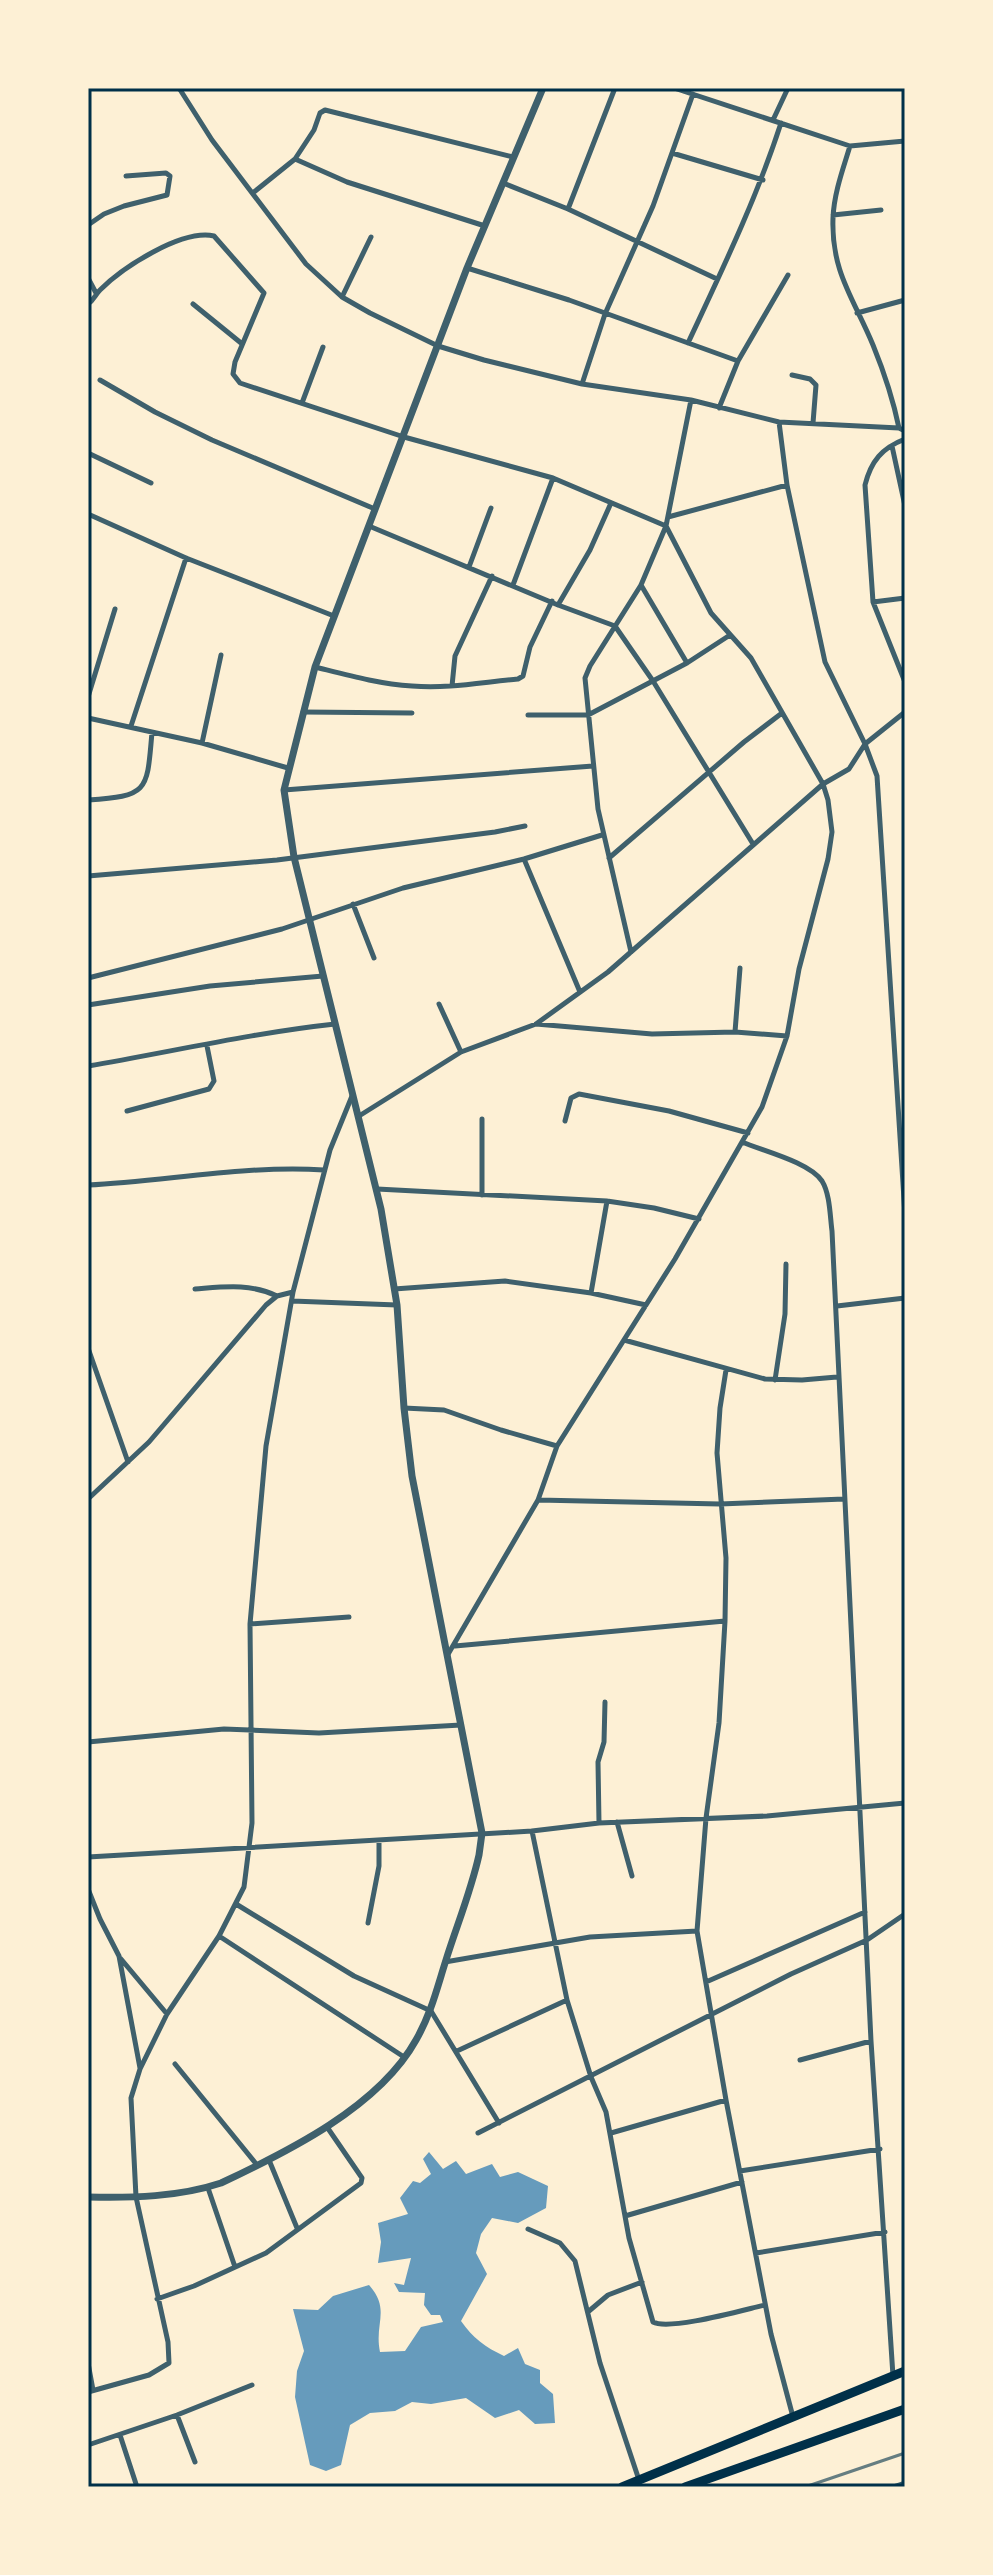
<svg xmlns="http://www.w3.org/2000/svg" width="993" height="2575" viewBox="0 0 993 2575" font-family="Merriweather,serif">
<style>
.water{fill:#669bbc}
.lines{fill:none;stroke-linecap:round;stroke-linejoin:round}
.minor{stroke:#3f606c;stroke-width:5}
.tertiary{stroke:#3f606c;stroke-width:7}
.trunk{stroke:#003049;stroke-width:9}
.rail{stroke:#657d81;stroke-width:3}
.neatline{fill:none;stroke:#003049;stroke-width:3}
</style>
<rect width="100%" height="100%" fill="#fdf0d5"/>
<!-- water -->
<path class="water" d="M429,2152L443,2169L456,2161L466,2174L492,2164L500,2177L518,2172L548,2186L546,2208L518,2223L492,2218L481,2234L476,2253L487,2274L461,2321C473,2338 485,2347 504,2356L518,2348L525,2364L540,2370V2383L553,2394L555,2423L535,2424L519,2410L495,2418L466,2398L431,2404L412,2402L395,2411L370,2413L350,2425L341,2465L326,2471L310,2465L295,2397L297,2371L304,2351L293,2309L318,2310L333,2296L369,2285C391,2310 374,2323 380,2352L405,2351L421,2327L443,2322L440,2315H431L424,2305L425,2293L399,2292L394,2283L404,2285L411,2258L378,2263L381,2242L378,2223L408,2214L400,2198L413,2181L420,2183L431,2174L423,2159Z"/>
<g class="lines">
<!-- minor -->
<path class="minor" d="M179,88L212,140L306,264L342,297L370,313L438,346L484,360L582,384L691,400L779,422L899,428
M674,88L850,146
M773,120L788,88
M905,141L850,146C843,169 834,193 833,218C831,272 854,299 873,345C884,372 893,399 899,428L905,431
M672,153L763,180
M503,183L568,209L717,279
M254,192L295,159
M568,209L615,88
M833,215L881,210
M88,225L104,214L124,206L167,195L170,176L166,173L126,176
M485,226L347,182L295,159L314,130L320,113L325,110L513,157
M467,268L569,300L738,361
M88,278L96,293
M342,297L371,237
M88,304C94,300 95,295 100,290C123,267 182,229 214,236L264,293L235,362L233,374L240,383L404,437L553,478L666,526L711,613L751,658L823,784L828,800L832,832L828,859L799,969L787,1036L762,1107L675,1259L557,1446L538,1500L447,1656
M193,304L241,343
M857,313L905,300
M688,343C722,270 756,200 781,123
M792,375L810,379L816,385L813,423
M100,380L155,412L212,440L375,509
M582,384L605,314L653,206L693,94
M302,403L323,347
M719,408L738,361L788,275
M779,422L787,485L825,662L865,744L877,776L905,1215
M905,439C882,448 871,461 865,485L873,602L905,682
M892,446L905,506
M88,453L151,483
M88,514L186,558L334,616
M668,517L787,485
M369,526L558,605L615,626L653,681L753,844
M469,567L491,508
M513,585L553,478
M641,585L687,663
M873,602L905,598
M558,605L590,550L611,503
M315,667C347,675 379,684 412,686C448,689 483,682 518,679L523,676L530,647L552,601
M452,686L455,656L492,576
M88,697L115,609
M303,712L412,713
M528,715H588L687,663L730,635
M88,718L202,743L288,768
M131,726L186,558
M202,743L221,655
M284,790L593,766
M88,800C149,796 147,791 152,732
M609,858L744,742L782,713
M524,859L580,992
M88,876L277,860L495,832L525,826
M353,904L374,958
M631,952L598,809L585,678L590,666L641,585L666,526L691,400
M88,978L282,929L403,888L524,859L602,835
M439,1004L461,1052
M88,1005L210,986L323,976
M536,1024L652,1034L735,1032L787,1036
M735,1032L740,968
M88,1066C170,1052 252,1033 335,1024
M127,1111L209,1089L214,1081L207,1046
M359,1116L461,1052L536,1024L608,972L823,784L849,769L865,744L905,712
M565,1121L571,1098L579,1094L669,1111L748,1133
M742,1142C763,1151 809,1162 822,1181C830,1194 830,1216 832,1231L871,2041L893,2376
M88,1185C167,1181 245,1165 324,1170
M377,1189L607,1201L654,1208L699,1219
M482,1195V1119
M195,1289C223,1287 250,1283 277,1296
M394,1289L505,1281L591,1293L646,1305
M591,1293L607,1201
M292,1301L397,1305
M837,1306L905,1298
M624,1340L765,1379L802,1380L837,1377
M88,1348L128,1462
M726,1370L720,1408L717,1453L726,1558L725,1621L719,1723L706,1818L697,1931L726,2100L771,2334L793,2417
M775,1380L785,1314L786,1264
M404,1408L444,1410L501,1430L557,1446
M88,1499L149,1442L266,1305L277,1296L293,1292
M538,1500L720,1504L844,1499
M250,1624L349,1617
M455,1646L725,1621
M88,1742L224,1729L319,1733L461,1725
M617,1822L632,1876
M599,1823L598,1762L604,1742L605,1702
M532,1831L567,2000L591,2077L606,2112L629,2238L653,2322C669,2331 743,2310 765,2305
M88,1857L532,1831L599,1823L767,1816L905,1803
M88,1889L100,1919L119,1956L140,2068
M236,1904L354,1976L431,2011L499,2123
M368,1923L379,1866V1840
M219,1936L404,2057
M121,1959L167,2014
M445,1962L590,1937L697,1931
M706,1982L865,1912
M457,2051L567,2000
M800,2060L871,2041
M175,2064L257,2165
M478,2133L791,1974L867,1940L905,1914
M611,2133L726,2100
M269,2160L297,2228
M740,2171L880,2149
M208,2188L235,2267
M625,2216L742,2182
M528,2229L560,2243L575,2261L600,2363L639,2480
M756,2253L885,2232
M157,2299L194,2286L266,2253L361,2183L362,2178L327,2127
M589,2311L608,2295L642,2282
M88,2363L93,2390
M88,2392L149,2375L169,2363L168,2342L136,2197L131,2098L140,2069L167,2014L219,1936L244,1887L252,1823L250,1624L266,1446L293,1292L330,1150L352,1096
M177,2415L195,2462
M120,2435L137,2487
M88,2445L177,2415L252,2385
M893,2487L905,2483"/>
<!-- tertiary -->
<path class="tertiary" d="M88,2197C132,2198 179,2197 221,2183C287,2152 379,2107 416,2040C431,2014 437,1988 446,1960C457,1925 471,1891 479,1855L482,1833L412,1476L404,1408L397,1305L381,1209L294,857L284,790L315,667L467,268L543,88"/>
<!-- trunk -->
<path class="trunk" d="M622,2487L905,2371
M685,2487L905,2409"/>
<!-- rail -->
<path class="rail" d="M805,2487L905,2453"/>
</g>
<!-- border -->
<rect width="993" height="2575" fill="none" stroke="#fdf0d5" stroke-width="180"/>
<rect x="90" y="90" width="813" height="2395" class="neatline"/>
</svg>
